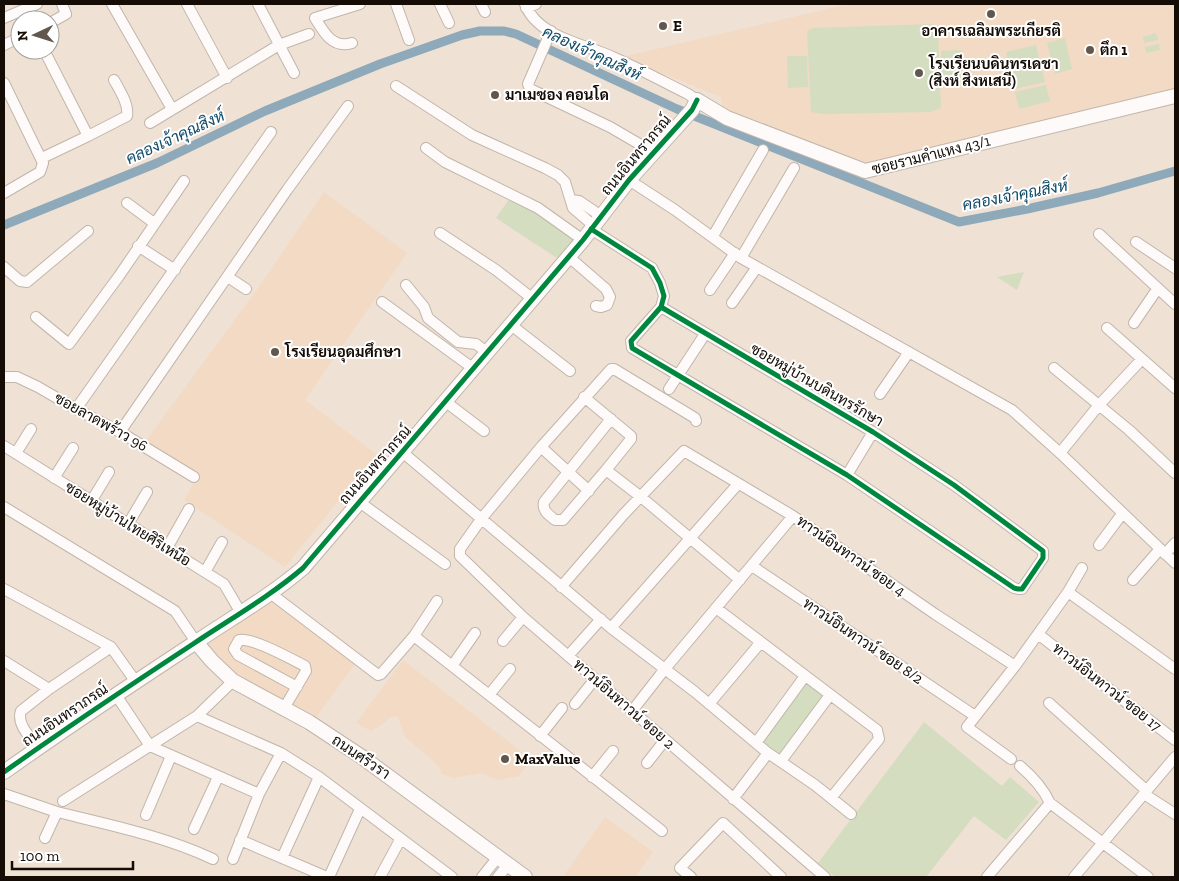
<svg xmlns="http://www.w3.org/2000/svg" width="1179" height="881" viewBox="0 0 1179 881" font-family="'Zilla Slab',Sarabun,serif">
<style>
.built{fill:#f2dac5}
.green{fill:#d4ddc0}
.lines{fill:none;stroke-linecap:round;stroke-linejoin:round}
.canal{stroke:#8ea9b9;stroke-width:9}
.street-casing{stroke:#c0b6ab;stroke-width:12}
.secondary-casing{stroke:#c0b6ab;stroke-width:16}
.street{stroke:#fdfaf9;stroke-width:10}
.secondary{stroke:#fdfaf9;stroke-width:14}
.cycleway-casing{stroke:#fff;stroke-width:8}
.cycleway{stroke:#00873e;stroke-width:5}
.poi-dot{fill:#61574d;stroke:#fff;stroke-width:2}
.labels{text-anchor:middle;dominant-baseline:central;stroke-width:4;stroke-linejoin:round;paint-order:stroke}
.poi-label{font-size:15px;font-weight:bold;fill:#140c05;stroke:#fff;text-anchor:start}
.street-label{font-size:15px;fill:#140c05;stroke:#fff}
.water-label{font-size:16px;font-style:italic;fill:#124c6a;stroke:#fff}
</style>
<rect width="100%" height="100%" fill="#efe1d4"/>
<!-- built -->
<path class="built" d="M849,4H1175V90L867,166L724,112L721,97L622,57Z
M324,192L407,253L305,400L376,454L285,567L184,500L198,476L145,442L256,291Z
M266,596L357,661L312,723L224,678L194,642Z
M403,660L531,759L519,776L498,780L481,773L453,778L442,774L438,765L405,737L398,717L392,716L380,726L371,731L356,723Z
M605,817L653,852L635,877H563Z"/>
<!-- green -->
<path class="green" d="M934,24L938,28L941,108L930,112L823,114L811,112L807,31L813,28Z
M1156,33L1158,40L1144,43L1143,37Z
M1065,38L1072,69L1055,74L1047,43Z
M1159,44L1160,50L1146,53L1145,47Z
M1036,45L1040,62L1010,70L1006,52Z
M961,50L963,82L943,83L941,51Z
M787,56H807L808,87L788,88Z
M1041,65L1045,82L1014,89L1010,72Z
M1046,85L1050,101L1019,109L1015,92Z
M514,192L583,240L563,262L496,218Z
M1024,272L1017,290L997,277Z
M807,679L827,694L778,758L759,744Z
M924,722L1002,786L1010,777L1039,802L1006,840L974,816L926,877H835L818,863Z"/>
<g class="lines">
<!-- canal -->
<path class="canal" d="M4,225L157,163L265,111L380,64L462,35L480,31H504L516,34L677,109L959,222L1027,209L1098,193L1175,171"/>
<!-- street casing -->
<g class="street-casing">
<path id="street" d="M112,4L172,109
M187,4L227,78
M258,4L294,73
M396,4L409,40
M440,4L449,23
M481,4L485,12
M525,4C538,38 586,44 615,58C640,69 664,82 688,94L697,100
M526,8L536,4
M4,18L37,4
M50,23L66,14L62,4
M551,31L528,84L530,89L610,127L653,152
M352,43C333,49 324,33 315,18L360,4
M4,45L20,37
M44,50L88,136L127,116C129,104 120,91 114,80
M4,83L43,163L40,172L4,193
M396,86L472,135L545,168L558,175L565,182L573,208L594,226
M150,123L279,45L309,34
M426,148L445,162L538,208L583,240
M42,158L88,136
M629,180L675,210L741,258L1012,410L1060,453L1175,563
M571,200L579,201L601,216
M127,203L154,223
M591,229L652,268L660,283L664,296L661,307L873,432L954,485L1043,551V558L1022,589H1018L1014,588L847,475L632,348L631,341L661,307
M440,233L496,270L533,299
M1099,234L1175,304
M713,236L763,150
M1136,242L1175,268
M138,246L175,270
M569,257L606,289L610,297L607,305L601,307L596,306
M741,258L794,168
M4,267L20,281L27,282L88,231
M228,277L246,289
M406,285L424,307L428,318L458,342L476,344L488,353
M710,290L735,253
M382,302L474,369
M732,303L757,267
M36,317L69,344L119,276L184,181
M1134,323L1158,288
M511,325L570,371
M1107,328L1175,388
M1054,368L1129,430L1175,473
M4,377H17L38,387L76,409L120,432L194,477
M669,389L705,334
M880,394L909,352
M584,397L631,436V439L606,470L641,497L740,580
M446,402L484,431
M76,409L271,132
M696,421L695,418L614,369H611L541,447L482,518L460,549V556L523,617L825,877
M120,432L287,190L348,106
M4,446L224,584L241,613
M541,447L589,491
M401,451L611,628L695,692L768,753L815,785L851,814
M16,453L31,429
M1060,453L1099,405L1142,359
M606,470L563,520H555C549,515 542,511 544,502L611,419
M847,475L873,432
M54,478L73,448
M92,500L109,472
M358,501L445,564
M4,507L175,611L196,642
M128,524L147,492
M1099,545L1122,514
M167,548L189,509
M1165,554L1175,543
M752,566L975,716
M205,572L222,542
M1133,580L1160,549
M561,587L623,515L684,451L793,516L935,614L1015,666
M4,589L111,647L136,682
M1068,592L1175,669
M270,593L378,675L381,674L414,636L437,601
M716,608L877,730L879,739L831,798
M611,628L738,484
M1038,634L1175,740
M414,636L662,831
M503,641L523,617
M568,656L601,619
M4,661L49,689
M452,666L475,633
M116,695L150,746L259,794
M489,695L510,669
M1049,703L1147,791
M575,704L595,679
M709,704L761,642
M283,710L306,671L305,666C291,659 252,637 239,640L234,649L238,655L297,687
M632,711L664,670L793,516
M197,716L281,753L319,777L452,877
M540,736L562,708
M756,743L805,676
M38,748C31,738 16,724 21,711L49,689L111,647
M1011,759L967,727L1015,666L1068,592L1082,568
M781,761L830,695
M647,763L665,740
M1020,766C1033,777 1043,788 1050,803L1148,877
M592,777L613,751
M4,794L57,812L45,838
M1144,794L1175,814
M733,799L768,753
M63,801L197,716L233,681
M57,812C110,825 164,836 213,859
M146,815L171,756
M194,829L218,777
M240,840L327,877
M282,858L319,777
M233,859L259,794L281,753
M329,877L360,809
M380,877L400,840
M482,877L498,857
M498,877L508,865
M691,877L680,868L723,823L781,877
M987,877L1050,803
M1074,877L1175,757"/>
</g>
<!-- secondary casing -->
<g class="secondary-casing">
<path id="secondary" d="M196,642L212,661L233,681L309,722L362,757L525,877
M4,772C66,728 129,686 193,644C230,619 269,597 303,568L583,240L629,180L692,110L697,100L727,118L865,171L1175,96"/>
</g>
<!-- street -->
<use href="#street" class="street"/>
<!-- secondary -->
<use href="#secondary" class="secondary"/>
<!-- cycleway casing -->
<g class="cycleway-casing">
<path id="cycleway" d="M591,229L652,268L660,283L664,296L661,307L873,432L954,485L1043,551V558L1022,589H1018L1014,588L847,475L632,348L631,341L661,307
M4,772C66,728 129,686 193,644C230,619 269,597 303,568L583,240L629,180L692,110L697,100"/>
</g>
<!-- cycleway -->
<use href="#cycleway" class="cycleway"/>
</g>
<!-- markers -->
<g class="poi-dot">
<circle cx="991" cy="14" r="5"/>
<circle cx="663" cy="26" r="5"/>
<circle cx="1090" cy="50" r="5"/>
<circle cx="919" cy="73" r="5"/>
<circle cx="495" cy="95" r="5"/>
<circle cx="275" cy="352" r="5"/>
<circle cx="505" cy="759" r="5"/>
</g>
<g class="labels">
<!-- poi labels -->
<g class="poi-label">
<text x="673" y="26">E</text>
<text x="991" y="31" text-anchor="middle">อาคารเฉลิมพระเกียรติ</text>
<text x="1100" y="50">ตึก 1</text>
<text x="929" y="64">โรงเรียนบดินทรเดชา<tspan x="929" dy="17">(สิงห์ สิงหเสนี)</tspan></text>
<text x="505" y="95">มาเมซอง คอนโด</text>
<text x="285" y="352">โรงเรียนอุดมศึกษา</text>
<text x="515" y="759">MaxValue</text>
</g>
<!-- street labels -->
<g class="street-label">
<text transform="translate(636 155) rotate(-50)">ถนนอินทราภรณ์</text>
<text transform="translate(931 155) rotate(-14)">ซอยรามคำแหง 43/1</text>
<text transform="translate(817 385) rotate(30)">ซอยหมู่บ้านบดินทรรักษา</text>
<text transform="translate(101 422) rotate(29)">ซอยลาดพร้าว 96</text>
<text transform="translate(375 465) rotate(-48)">ถนนอินทราภรณ์</text>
<text transform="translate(128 524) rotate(32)">ซอยหมู่บ้านไทยศิริเหนือ</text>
<text transform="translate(851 556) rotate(35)">ทาวน์อินทาวน์ ซอย 4</text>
<text transform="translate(863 641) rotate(34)">ทาวน์อินทาวน์ ซอย 8/2</text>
<text transform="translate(1107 687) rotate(38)">ทาวน์อินทาวน์ ซอย 17</text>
<text transform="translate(624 704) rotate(41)">ทาวน์อินทาวน์ ซอย 2</text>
<text transform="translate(65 715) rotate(-34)">ถนนอินทราภรณ์</text>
<text transform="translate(361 757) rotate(34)">ถนนศรีวรา</text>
</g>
<!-- water labels -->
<g class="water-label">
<text transform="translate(592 53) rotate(25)">คลองเจ้าคุณสิงห์</text>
<text transform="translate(175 137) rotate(-25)">คลองเจ้าคุณสิงห์</text>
<text transform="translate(1015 195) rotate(-11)">คลองเจ้าคุณสิงห์</text>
</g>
</g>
<!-- border -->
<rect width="1179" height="881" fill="none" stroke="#140c05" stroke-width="10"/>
<!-- north arrow -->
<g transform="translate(35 35) rotate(266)"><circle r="24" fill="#ffffff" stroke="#a19e9b"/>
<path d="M0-4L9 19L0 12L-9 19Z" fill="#61574d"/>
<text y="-8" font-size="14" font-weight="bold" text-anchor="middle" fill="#140c05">N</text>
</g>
<!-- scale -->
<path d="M12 861v8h121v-8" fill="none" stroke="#140c05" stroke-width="2.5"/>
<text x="20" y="861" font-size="15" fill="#140c05" stroke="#ffffff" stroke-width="4" paint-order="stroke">100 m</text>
</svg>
